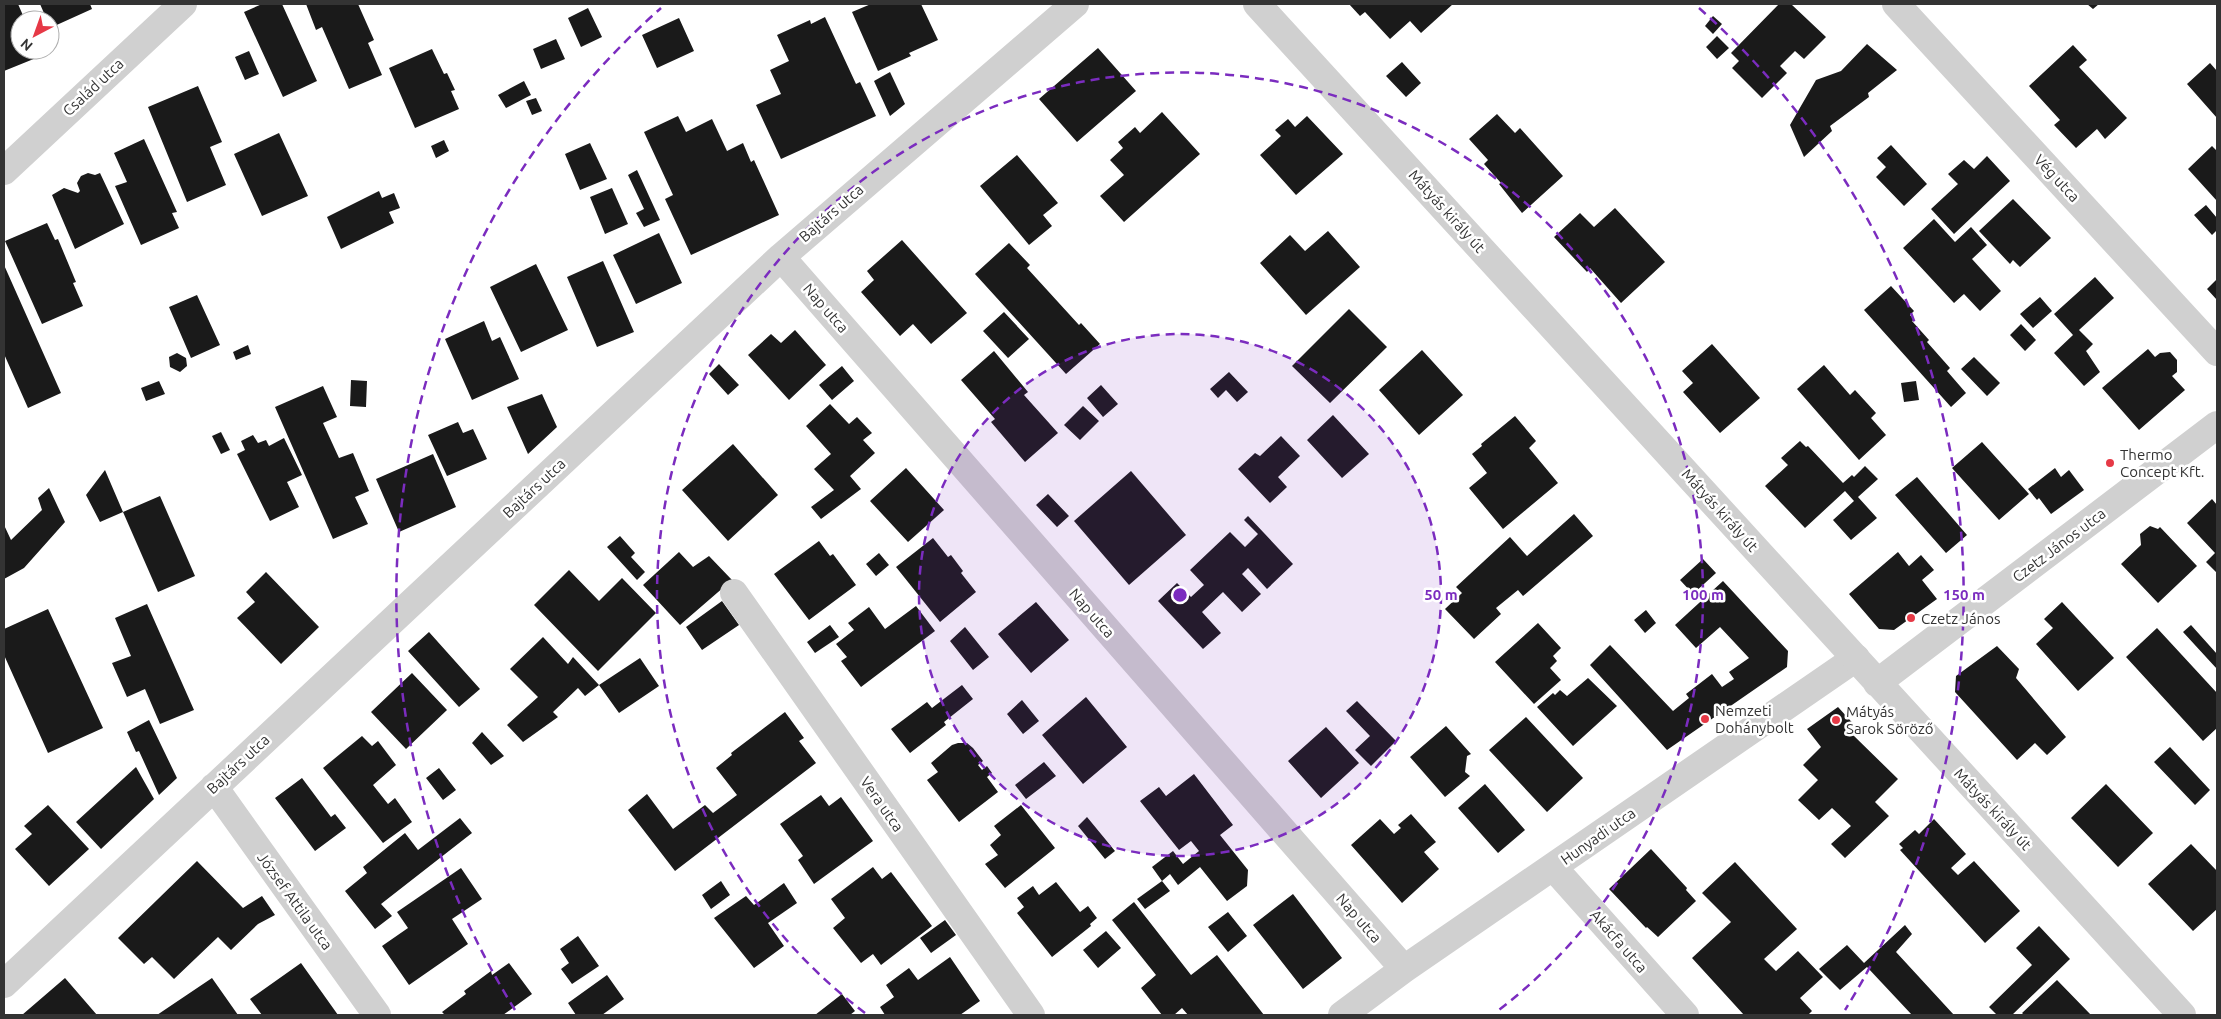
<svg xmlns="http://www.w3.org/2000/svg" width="2221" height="1019" viewBox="0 0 2221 1019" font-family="Ubuntu,sans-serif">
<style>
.building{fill:#1a1a1a}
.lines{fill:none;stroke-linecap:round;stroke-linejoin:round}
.minor{stroke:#d0d0d0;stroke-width:28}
.tertiary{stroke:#d0d0d0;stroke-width:28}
.ring{fill:none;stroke:#7b2cbf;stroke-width:2.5;stroke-dasharray:9 6}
.poi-dot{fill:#e63946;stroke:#fff;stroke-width:2}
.labels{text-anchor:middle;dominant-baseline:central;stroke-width:5;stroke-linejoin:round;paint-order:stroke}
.street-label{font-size:15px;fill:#333;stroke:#fff}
.poi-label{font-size:15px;fill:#333;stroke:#fff;text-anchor:start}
.centre{fill:#7b2cbf;stroke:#fff;stroke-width:2.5}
.ring-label{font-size:15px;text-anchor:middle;font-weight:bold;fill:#7b2cbf;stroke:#fff;stroke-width:5;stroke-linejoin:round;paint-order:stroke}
</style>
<rect width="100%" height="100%" fill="#fff"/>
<!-- building -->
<path class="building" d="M4,4H18L25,20H20V50H38L41,56L4,71Z
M40,4H90L92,9L50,28V20H47Z
M262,4H282L317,81L283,97L244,12Z
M306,4H358L374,40L368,43L382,75L349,89L322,27L316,30Z
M871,4H921L938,40L909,53L911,56L878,71L852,12Z
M1349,4H1453L1421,33L1410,21L1390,39L1365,12L1360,16Z
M1779,4H1791L1826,37L1804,59L1795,51L1780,66L1787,73L1762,98L1732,68L1739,61L1731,53Z
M2087,4H2099L2093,9Z
M588,8L602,37L581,47L568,18Z
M1713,16L1722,24L1713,34L1705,26Z
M825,17L856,84L860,82L876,116L781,159L756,105L781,94L770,70L789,61L777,35L810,20L811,24Z
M679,18L694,51L657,68L642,35Z
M1717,36L1729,48L1717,59L1706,47Z
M556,39L565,59L541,69L533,49Z
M1867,44L1897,70L1868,93L1869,97L1830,126L1832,131L1804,157L1790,125L1816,80L1841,71Z
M2073,45L2087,60L2079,67L2127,118L2105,139L2097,129L2076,148L2054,125L2060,120L2029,86Z
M1098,48L1136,91L1077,142L1039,99Z
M432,49L444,74L447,73L455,90L451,91L459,109L415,128L389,68Z
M249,51L259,74L245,80L235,57Z
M1402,62L1421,83L1406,97L1386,76Z
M2210,63L2217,71V118L2187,84Z
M890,72L905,104L890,116L874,81Z
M524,81L531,95L506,108L498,95Z
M198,86L222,142L210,147L226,185L187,202L148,107Z
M536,98L542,111L532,115L526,101Z
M1162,112L1200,154L1124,222L1100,196L1124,175L1110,160L1123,148L1118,142L1135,127L1140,133Z
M1497,114L1515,133L1520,128L1563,176L1522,213L1499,184L1501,183L1484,164L1488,160L1469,139Z
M678,116L686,132L712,119L727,151L743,143L751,162L754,160L779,215L691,255L665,199L673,195L644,132Z
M1307,116L1343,154L1296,195L1260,155L1281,136L1275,130L1288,119L1295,127Z
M279,133L308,196L262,216L234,154Z
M144,139L177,212L172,213L179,228L141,245L115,186L127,182L114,153Z
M444,140L449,151L436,158L431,146Z
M590,143L607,179L580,190L565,154Z
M1891,145L1927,184L1904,206L1876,177L1886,167L1877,158Z
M2212,146L2217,151V201L2188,169Z
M1017,155L1058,203L1043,215L1052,226L1029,245L980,186Z
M1987,156L2010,181L1954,234L1931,209L1958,184L1948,174L1964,160L1974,169Z
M637,170L660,220L644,227L636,213L644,209L628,175Z
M88,173L95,175L100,173L124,224L75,249L52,195L64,188L78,193L80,191L77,183L81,176Z
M612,188L628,224L605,234L590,197Z
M379,191L382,198L394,193L400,208L389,212L394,223L341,249L327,217Z
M2013,199L2051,238L2020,267L2013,260L2010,264L1979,231Z
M2206,205L2217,218V230L2212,235L2194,215Z
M1615,208L1665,262L1621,303L1590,268L1587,272L1554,237L1580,213L1594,227Z
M1934,219L1955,242L1971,227L1987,245L1972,259L2001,291L1980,311L1964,294L1954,303L1903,248Z
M47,223L55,240L58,239L76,282L73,283L83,306L42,324L5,241Z
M1328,231L1360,267L1306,315L1260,263L1290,235L1305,251Z
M659,233L682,283L636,304L613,255Z
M902,240L967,313L931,344L913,324L900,336L861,292L874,280L867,271Z
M1009,243L1030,265L1027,268L1079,325L1081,323L1100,344L1066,374L975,274Z
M603,261L634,332L597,347L567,277Z
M536,264L568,330L521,352L490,287Z
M4,265L61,393L28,408L4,354Z
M2095,277L2114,298L2079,330L2093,344L2086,351L2100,372L2084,386L2054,353L2073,335L2054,314Z
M2217,279V300L2207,289Z
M1891,286L1914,311L1910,315L1914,320L1912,321L1929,340L1927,342L1950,368L1947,371L1966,393L1951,407L1864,310Z
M197,295L220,345L191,358L169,307Z
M2040,297L2052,311L2033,328L2020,314Z
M1349,309L1387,347L1330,403L1292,366Z
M1004,312L1029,339L1008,358L983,331Z
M484,321L492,341L500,337L519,379L472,400L445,339Z
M2021,324L2036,340L2025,351L2010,335Z
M795,330L826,365L789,400L748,355L771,334L781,343Z
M1712,344L1760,398L1720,433L1683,392L1693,383L1682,371Z
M248,345L251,354L236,360L233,352Z
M2148,349L2155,357L2160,353L2170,352L2177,360V372L2172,376L2185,390L2139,430L2102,388Z
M1422,350L1463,395L1419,435L1379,390Z
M994,351L1028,392L1024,395L1058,433L1025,462L991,422L995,419L961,380Z
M177,353L186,358L187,366L180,372L170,367L169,357Z
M1974,357L2000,383L1987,396L1961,369Z
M719,364L739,385L728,395L709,374Z
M1824,365L1850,395L1855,390L1876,413L1871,418L1886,435L1859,460L1797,389Z
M842,366L854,381L832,400L819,385Z
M1229,372L1248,392L1237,402L1226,390L1218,398L1210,389Z
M351,380L367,381L366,407L350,406Z
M159,381L165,394L146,401L141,388Z
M1916,381L1919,400L1904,402L1901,383Z
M1101,385L1118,404L1103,417L1087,398Z
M323,386L337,417L323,423L339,458L353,453L369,491L355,497L368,524L333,539L275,407Z
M542,394L557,427L528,454L507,407Z
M830,404L849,424L857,417L872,433L863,440L875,453L850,476L861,489L821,519L811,507L834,490L814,469L831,454L806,426Z
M1083,406L1099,421L1080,440L1064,425Z
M1333,415L1369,454L1342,478L1307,440Z
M1515,416L1536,441L1529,448L1558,483L1503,529L1469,488L1487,473L1472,454L1482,446L1481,444Z
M458,422L463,433L473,429L487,459L447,476L428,435Z
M221,432L230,450L221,454L212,436Z
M253,435L258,443L266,440L269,446L284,438L302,475L287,482L299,507L270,521L237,454L245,450L241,441Z
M1281,436L1300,456L1278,477L1287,487L1270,503L1238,469L1255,453L1260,456Z
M1800,441L1806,447L1808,446L1843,483L1852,475L1854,477L1865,466L1878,479L1858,497L1877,518L1851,540L1833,520L1854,501L1845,491L1805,528L1765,486L1788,465L1781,458Z
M1982,442L2029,494L1999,520L1952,468Z
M733,444L778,495L728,541L682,490Z
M433,454L456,507L399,532L376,479Z
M906,468L944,510L908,542L870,501Z
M2055,468L2061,477L2069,470L2084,490L2051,514L2039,498L2037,500L2028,489Z
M105,470L123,512L160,496L195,576L158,592L123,512L100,522L86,495Z
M1131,471L1186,535L1129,585L1074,521Z
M1917,477L1967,535L1946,553L1895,495Z
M49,488L65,522L24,568L4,579V525L11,540L42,510L38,498Z
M1048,494L1069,516L1057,527L1036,505Z
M2212,499L2217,505V573L2206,562L2215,553L2187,523Z
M1574,514L1593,536L1523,596L1518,590L1496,608L1501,614L1474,639L1445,609L1462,593L1456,587L1510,537L1527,556Z
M1248,516L1293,564L1267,589L1248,568L1242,574L1261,594L1242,612L1223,592L1202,612L1221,633L1203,649L1158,601L1177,583L1191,597L1204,585L1190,570L1230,532L1245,547L1258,534L1244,520Z
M2150,526L2158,529L2160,527L2197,566L2158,603L2121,564L2141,545L2140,534Z
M620,536L635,553L631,557L645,572L637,580L607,547Z
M933,538L948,557L951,555L963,571L961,573L976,592L940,622L896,567Z
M819,541L830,556L833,554L856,585L809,620L774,574Z
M679,552L693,567L709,556L732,580L680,625L643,585Z
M1898,552L1909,566L1921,555L1934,570L1922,580L1937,599L1894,630L1879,629L1849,594Z
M879,553L889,565L876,576L866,564Z
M1703,559L1716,573L1693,594L1680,580Z
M569,570L599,601L622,578L656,613L598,671L534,605Z
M266,572L319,627L281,664L237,618L255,602L246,592Z
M1723,581L1788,651L1787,667L1667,750L1590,665L1610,645L1673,711L1689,698L1686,694L1712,674L1722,687L1734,679L1729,672L1749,658L1720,627L1696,648L1675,625Z
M722,601L739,625L702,650L686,627Z
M1036,602L1069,640L1031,673L998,634Z
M2062,602L2114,658L2078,691L2036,644L2053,628L2044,619Z
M147,604L194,710L160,724L145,689L127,697L112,663L131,656L115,618Z
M916,606L935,631L861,687L841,661L847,657L836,644L854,630L848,623L869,607L885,629Z
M48,609L103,728L48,753L4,655V629Z
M1646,610L1656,623L1645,633L1634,620Z
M1538,623L1561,648L1553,656L1557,661L1550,668L1561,680L1534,704L1495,662Z
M830,625L839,637L815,653L807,642Z
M2191,625L2217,654V669L2183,632Z
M965,627L989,657L973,670L950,641Z
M2157,628L2217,693V728L2203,741L2126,657Z
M429,632L480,689L459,707L408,651Z
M543,637L568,664L573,657L599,685L585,696L578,688L553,712L558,717L523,742L507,725L538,697L510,669Z
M1997,646L2019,669L2016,678L2066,737L2047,755L2035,743L2017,760L1955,692L1956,676Z
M640,658L659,686L619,713L599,685Z
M412,673L447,710L406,749L371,712Z
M1588,678L1617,706L1573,746L1537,707L1553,693L1555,695L1560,690L1567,696Z
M962,685L973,699L944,722L946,725L910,753L891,729L927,702L932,708Z
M1086,697L1127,747L1083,784L1042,735Z
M1022,700L1039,721L1023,734L1007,714Z
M1357,701L1396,741L1371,766L1355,750L1370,736L1346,711Z
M1838,707L1858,729L1852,734L1898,779L1875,802L1889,816L1845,858L1831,844L1851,826L1832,808L1819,820L1798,800L1818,780L1803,765L1821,747L1807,729Z
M785,712L804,738L799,741L816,763L675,871L628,810L647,794L673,829L705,805L713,813L737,795L716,768L732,755L731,753Z
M1526,717L1583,778L1547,812L1489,750Z
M149,720L177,778L159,795L139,751L136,752L127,732Z
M1446,726L1471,754L1467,756L1465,772L1470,776L1445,797L1410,757Z
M1326,727L1359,763L1321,798L1288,761Z
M482,732L504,756L491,765L472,743Z
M362,736L372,746L378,741L396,765L373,785L388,804L395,798L412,822L383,843L323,768Z
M958,743H967L973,748L983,761L978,765L982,770L987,766L992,773L987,777L998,792L959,822L927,780L938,772L931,763L952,745Z
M2170,747L2210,790L2195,805L2154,762Z
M1044,762L1056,776L1026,799L1015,785Z
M136,767L154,799L101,849L76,822Z
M439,768L456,790L443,800L426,778Z
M1194,774L1233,825L1220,835L1248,870L1247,886L1227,901L1200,867L1178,885L1170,874L1162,881L1152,867L1173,851L1183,864L1199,851L1191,841L1179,850L1140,801L1159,787L1166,796Z
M302,778L331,817L335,814L346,828L315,851L275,798Z
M1485,784L1525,830L1498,853L1458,808Z
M2106,784L2153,833L2118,867L2071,818Z
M821,795L829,806L841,797L873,841L814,884L798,860L803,856L780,824Z
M48,805L89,849L49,886L15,849L32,834L24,826Z
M1021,805L1055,848L1005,888L985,864L998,855L990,845L1001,835L994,826Z
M1411,814L1436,842L1424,852L1439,869L1402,903L1351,845L1380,819L1394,834L1401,828L1398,825Z
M1087,817L1115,851L1105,859L1078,826Z
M460,818L472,833L381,904L392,916L375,929L345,891L367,873L363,867L405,833L418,850Z
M1934,819L1966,854L1951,868L1958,875L1974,861L2020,911L1985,943L1900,850L1903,848L1899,844L1915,830L1919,834Z
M2191,844L2217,871V909L2193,931L2148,884Z
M1651,849L1687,888L1686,890L1696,901L1658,937L1647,927L1646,928L1609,889Z
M197,861L243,908L262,896L275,915L258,924L231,950L218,937L174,979L152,957L144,964L118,938Z
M1735,862L1797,929L1764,959L1776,971L1798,951L1823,977L1800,998L1812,1011L1808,1015H1744L1692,958L1731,922L1702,893Z
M873,867L882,879L891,872L932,926L881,965L873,954L861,963L833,928L845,918L831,899Z
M461,868L482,899L452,919L468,944L409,985L382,946L408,928L397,912Z
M721,881L730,895L711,909L702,895Z
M1162,881L1170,891L1145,909L1137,899Z
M1056,882L1080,912L1088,906L1097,918L1090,924L1091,926L1052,957L1017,913L1024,907L1017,898L1033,886L1039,895Z
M784,883L797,903L768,923L784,946L754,968L714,918L746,896L754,905Z
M1293,894L1342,958L1303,989L1253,925Z
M1134,902L1191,975L1217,955L1264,1015H1188L1182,1008L1174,1015H1162L1141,988L1156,975L1112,920Z
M1228,912L1247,936L1228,952L1208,927Z
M945,920L956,935L931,953L920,938Z
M1905,925L1912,934L1896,952L1954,1015H1912L1867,967L1840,990L1819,969L1847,945L1864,963Z
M2039,926L2070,959L2012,1015H1997L1989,1007L2032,965L2016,948Z
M1106,931L1121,948L1098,968L1083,950Z
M578,936L599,966L572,984L561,969L569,963L560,949Z
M950,957L980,1001L960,1015H885L880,1007L894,997L886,985L909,968L918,980Z
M301,963L338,1015H262L250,999Z
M509,963L532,994L503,1015H445L442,1012L466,994L464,991L491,971L492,975Z
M607,975L624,999L602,1015H576L568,1003Z
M65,978L97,1015H22Z
M212,978L238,1015H157Z
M2057,980L2091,1015H2024L2022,1013Z
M842,994L855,1011L850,1015H815Z"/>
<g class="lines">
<!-- minor -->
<path class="minor" d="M1896,4L2217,352
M4,171L183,4
M781,257L1404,969
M734,593L1031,1015
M214,787L377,1015
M1553,867L1685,1015
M4,984L781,257L1075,4
M1342,1015L1404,969L1856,658"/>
<!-- tertiary -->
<path class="tertiary" d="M1257,4L2182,1015
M1877,683L2217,425"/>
</g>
<!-- distance rings -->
<circle cx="1180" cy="595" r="261" fill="#7b2cbf" fill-opacity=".12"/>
<g class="ring">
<circle cx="1180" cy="595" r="261"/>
<path d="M865 1013A523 523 0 1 1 1495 1013"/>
<path d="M515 1010A784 784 0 0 1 661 8M1699 8A784 784 0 0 1 1845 1010"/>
</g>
<!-- markers -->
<g class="poi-dot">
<circle cx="2110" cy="463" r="5"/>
<circle cx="1911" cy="618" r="5"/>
<circle cx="1705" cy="719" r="5"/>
<circle cx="1836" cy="720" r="5"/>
</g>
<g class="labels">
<!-- street labels -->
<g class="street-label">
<text transform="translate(93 87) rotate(-43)">Család utca</text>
<text transform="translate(2057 178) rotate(47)">Vég utca</text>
<text transform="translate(1447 211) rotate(48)">Mátyás király út</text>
<text transform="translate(831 213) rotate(-41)">Bajtárs utca</text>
<text transform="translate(826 308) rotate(49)">Nap utca</text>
<text transform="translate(534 488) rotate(-43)">Bajtárs utca</text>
<text transform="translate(1720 510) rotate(48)">Mátyás király út</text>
<text transform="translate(2059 545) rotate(-37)">Czetz János utca</text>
<text transform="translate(1092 613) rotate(49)">Nap utca</text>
<text transform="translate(238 764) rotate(-43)">Bajtárs utca</text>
<text transform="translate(882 804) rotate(55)">Vera utca</text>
<text transform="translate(1993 809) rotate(47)">Mátyás király út</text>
<text transform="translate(1598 836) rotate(-35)">Hunyadi utca</text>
<text transform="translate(295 901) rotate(54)">József Attila utca</text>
<text transform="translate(1359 918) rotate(49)">Nap utca</text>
<text transform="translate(1619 941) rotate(49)">Akácfa utca</text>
</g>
<!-- poi labels -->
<g class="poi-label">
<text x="2120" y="454">Thermo<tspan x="2120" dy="17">Concept Kft.</tspan></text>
<text x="1921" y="618">Czetz János</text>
<text x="1715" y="710">Nemzeti<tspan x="1715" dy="17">Dohánybolt</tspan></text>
<text x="1846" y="711">Mátyás<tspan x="1846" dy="17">Sarok Söröző</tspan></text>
</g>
</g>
<circle cx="1180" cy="595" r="8" class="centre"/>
<g class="ring-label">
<text x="1441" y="600">50 m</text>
<text x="1703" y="600">100 m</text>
<text x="1964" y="600">150 m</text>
</g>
<!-- border -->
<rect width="2221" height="1019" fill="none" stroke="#333333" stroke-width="10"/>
<!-- north arrow -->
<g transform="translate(35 35) rotate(221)"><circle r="24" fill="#ffffff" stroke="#adadad"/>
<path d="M0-4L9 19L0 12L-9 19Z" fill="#e63946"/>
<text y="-8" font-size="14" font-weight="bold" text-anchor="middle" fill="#333333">N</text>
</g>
</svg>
